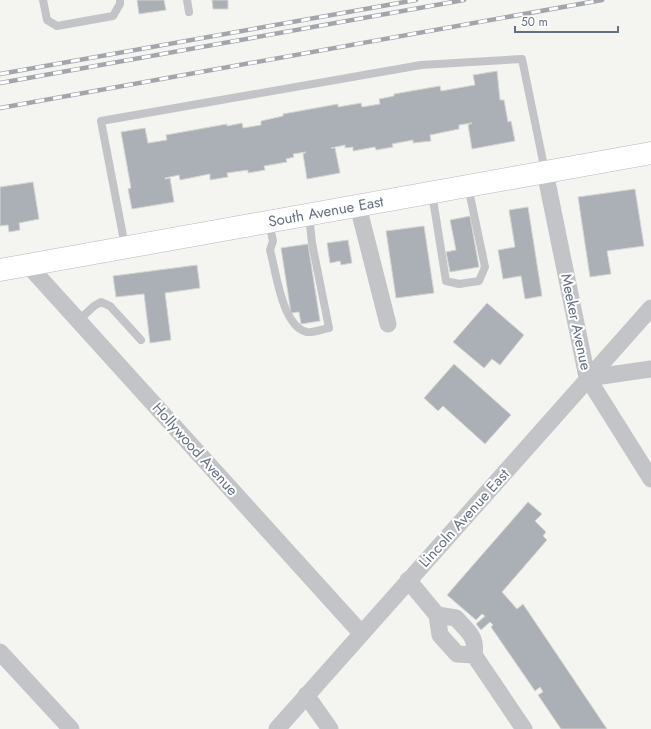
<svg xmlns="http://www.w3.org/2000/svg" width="651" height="729" viewBox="0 0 651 729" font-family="Jost,sans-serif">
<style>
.building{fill:#aab0b6;stroke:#d5d5d3}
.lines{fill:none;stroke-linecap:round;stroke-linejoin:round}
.secondary-casing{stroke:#b4b7bc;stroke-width:23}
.lane{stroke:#c2c4c8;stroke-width:8}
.street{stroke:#c2c4c8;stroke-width:17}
.secondary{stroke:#fff;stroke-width:22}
.rail-casing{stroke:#a2a6ac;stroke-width:4.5}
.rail{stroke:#fff;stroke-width:3;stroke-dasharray:9;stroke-linecap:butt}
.labels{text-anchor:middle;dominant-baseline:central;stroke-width:4;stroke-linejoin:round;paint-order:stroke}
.street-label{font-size:15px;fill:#647080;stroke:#fff}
</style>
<rect width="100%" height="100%" fill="#f4f4f0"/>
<!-- building -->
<path class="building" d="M137,0H164L166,10L139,14Z
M212,0H228V9H213Z
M497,71L500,100H504L508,122L511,121L515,141L472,149L468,125L472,123L459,125V129L430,135L431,141L413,143V140L392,144L393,147L376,150L375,147L353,151V147L345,148V145L331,148H335L340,173L307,179L303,154L306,152L293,154L294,157L286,159L287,162L264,166L265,170L248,173V170L227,173L228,177L210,180V174L180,180L179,175L165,178V179L170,178L174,202L132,209L128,189L131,188L121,132L145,128L148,143L167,140L166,135L227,124V126L242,123L243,128L261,125V121L283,116V114L338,104V107L361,103L362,107L380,104L379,99L394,96V94L440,86L441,91L475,85L473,75Z
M33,182L39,219L19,223L20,230L9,232L8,225L0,226V187Z
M635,189L644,246L607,251L611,274L590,277L578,197Z
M528,207L542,296L525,299L521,276L503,279L498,250L515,247L509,210Z
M470,216L479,267L450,272L446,252L456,250L450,220Z
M424,226L434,293L396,298L386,231Z
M348,240L352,263L341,265L340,261L330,263L327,243Z
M308,244L320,321L301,324L299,312L291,313L281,248Z
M197,265L200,288L165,293L171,340L150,343L144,294L116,297L113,276Z
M487,303L524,335L500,365L492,359L484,368L453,342Z
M454,364L511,415L485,444L443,406L438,411L424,398Z
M528,502L542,514L535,521L546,532L543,536L547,540L502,592L517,609L523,604L607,729H561L538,695L543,692L540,687L535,691L491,627L493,625L490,622L481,630L476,624L485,616L482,614L476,620L447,595Z"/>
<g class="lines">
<!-- secondary casing -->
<g class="secondary-casing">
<g id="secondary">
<path id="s1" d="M0,270L651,153"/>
</g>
</g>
<!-- lane -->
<path class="lane" d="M43,0L47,20L57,26L113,16L120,4V0
M187,0L189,12
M432,193L446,281L459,284L479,281L485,267L468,186
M269,222L273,241L270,250C276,271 282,327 307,332C313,333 323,329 329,328L312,243L309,215
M125,246L101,121L421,65L522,59L545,171
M79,320L94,306L101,302L110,306L141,340"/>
<!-- street -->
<path class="street" d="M545,172L587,377L651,479
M358,206L388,324
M28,265L361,633
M588,378L651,369
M408,580L437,615L440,635L457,654L474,655
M437,615L456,618C468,632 477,636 474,655L524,729
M0,652L71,729
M306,695L330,729
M277,729L651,308"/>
<!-- secondary -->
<use href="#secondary" class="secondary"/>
<!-- rail casing -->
<g class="rail-casing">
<path id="rail" d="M0,74L416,0
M0,83L464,0
M0,108L602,0"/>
</g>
<!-- rail -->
<use href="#rail" class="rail"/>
</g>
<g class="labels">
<!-- street labels -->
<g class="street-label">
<text stroke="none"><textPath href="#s1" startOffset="331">South Avenue East</textPath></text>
<text transform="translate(576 322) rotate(78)">Meeker Avenue</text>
<text transform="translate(195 449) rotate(48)">Hollywood Avenue</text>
<text transform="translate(464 518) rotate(-48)">Lincoln Avenue East</text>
</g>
</g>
<!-- scale -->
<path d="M515 26v6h103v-6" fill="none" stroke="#647080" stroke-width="2"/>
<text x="521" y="26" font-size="12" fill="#647080" stroke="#ffffff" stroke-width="3" paint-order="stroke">50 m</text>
</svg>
